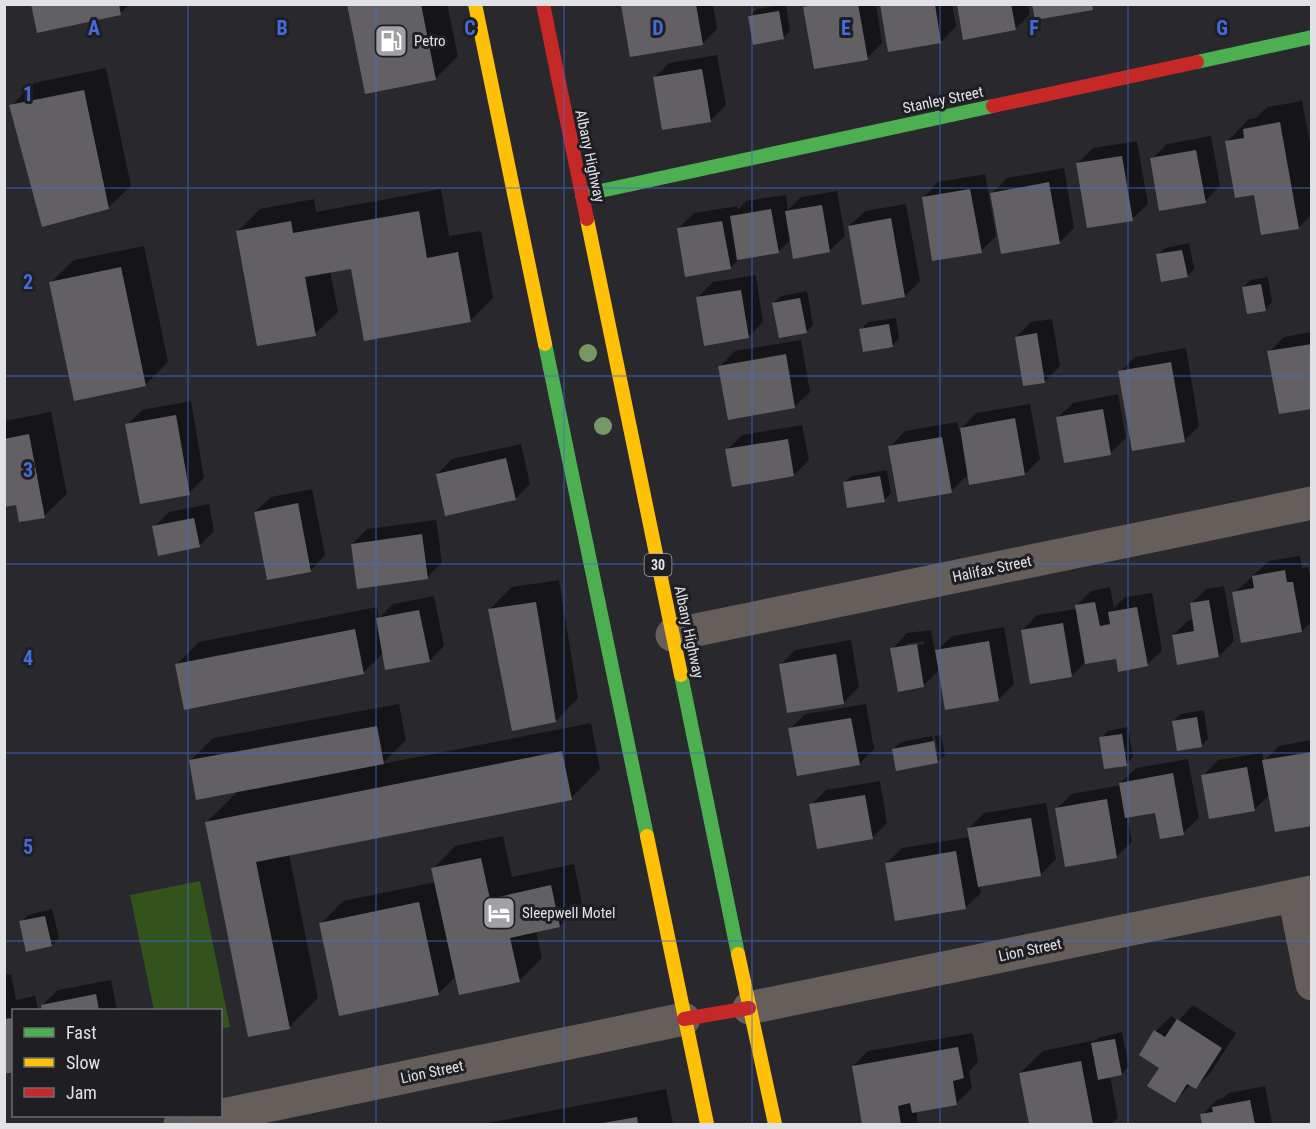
<svg xmlns="http://www.w3.org/2000/svg" width="1316" height="1129" viewBox="0 0 1316 1129" font-family="'Roboto Condensed',sans-serif">
<style>
.pitch{fill:#32531b}
.shadow{fill:#0007;fill-rule:evenodd}
.building{fill:#626063}
.lines{fill:none;stroke-linecap:round;stroke-linejoin:round}
.street{stroke:#665e5a;stroke-width:33}
.fast{stroke:#4caf50;stroke-width:14}
.slow{stroke:#ffc107;stroke-width:14}
.jam{stroke:#c62828;stroke-width:14}
.tree{fill:#779866}
.grid{fill:none;stroke:#446bdb;stroke-width:1.5;stroke-opacity:0.55}
.labels{text-anchor:middle;dominant-baseline:central;stroke-width:6;stroke-linejoin:round;paint-order:stroke}
.shield{fill:#1e1e23;stroke:#a7a6ab;stroke-width:1.5}
.shield-label{font-size:14px;font-weight:bold;fill:#e2e1e5}
.poi-label{font-size:15px;fill:#e2e1e5;stroke:#1e1e23;text-anchor:start}
.street-label{font-size:15px;fill:#e2e1e5;stroke:#1e1e23}
.grid-label{font-size:20px;text-anchor:middle;font-weight:bold;fill:#446bdb;stroke:#1e1e23;stroke-width:6;stroke-linejoin:round;paint-order:stroke}
</style>
<rect width="100%" height="100%" fill="#29282c"/>
<!-- pitch -->
<path class="pitch" d="M200,881L230,1027L221,1029L220,1010H154L130,895Z"/>
<!-- shadow -->
<path class="shadow" d="M33,4H129L120,14Z
M348,4H447L458,56L435,79Z
M624,4H713L717,29L702,44Z
M786,4L790,31L783,38L749,16L757,9Z
M808,4H876L882,43L867,58L805,8Z
M881,4H952L956,26L941,42Z
M958,4H1028L1030,14L1015,29Z
M717,55L726,105L711,120L654,78L669,63Z
M106,68L131,186L108,208L11,106L34,83Z
M1302,101L1312,153V214L1298,228L1255,193L1227,142L1249,119L1256,118L1267,107Z
M1211,136L1220,186L1205,201L1152,159L1167,144Z
M1137,141L1148,204L1132,219L1077,164L1093,148Z
M1064,168L1074,228L1059,243L992,193L1007,178Z
M985,174L996,236L981,251L923,198L938,182Z
M441,189L449,236L481,231L493,298L470,321L352,267L330,271L338,312L315,334L237,232L260,209L314,199L316,212Z
M837,191L845,236L829,251L791,239L778,252L739,259L730,268L678,229L694,213L737,206L738,210L746,201L786,195L788,210L801,197Z
M906,204L920,281L905,296L849,226L865,211Z
M1189,243L1194,269L1187,276L1158,255L1165,248Z
M144,246L168,362L145,385L51,282L74,260Z
M756,275L763,322L748,337L698,297L713,282Z
M1268,277L1272,302L1265,310L1243,287L1251,280Z
M807,291L813,325L806,332L774,303L781,296Z
M896,318L899,338L892,346L861,330L868,322Z
M1052,319L1060,366L1045,381L1016,337L1031,322Z
M1312,332V407L1269,352L1284,337Z
M801,340L810,392L794,407L720,366L735,351Z
M1186,348L1199,426L1184,441L1120,372L1135,357Z
M1118,394L1126,438L1110,453L1057,418L1073,403Z
M191,401L204,478L189,493L127,425L142,410Z
M1030,404L1040,459L1025,474H969L951,491L890,447L905,431L957,422L959,431L976,413Z
M51,412L67,494L44,516L17,503L4,505V421Z
M802,425L809,460L794,475L727,450L742,435Z
M521,444L530,484L515,499L437,474L452,459Z
M887,470L891,493L884,500L844,483L852,476Z
M312,489L325,555L310,571L255,512L271,497Z
M209,504L214,531L199,546L154,527L169,512Z
M436,520L442,562L427,578L352,544L367,529Z
M1300,556L1302,568L1308,567L1312,586V621L1302,631L1234,593L1269,561Z
M559,580L578,698L556,721L489,610L512,587Z
M1224,586L1234,641L1219,656L1173,635L1189,620L1194,619L1191,604L1206,589Z
M1110,587L1114,608L1125,597L1152,593L1162,650L1147,665L1117,657L1085,662L1072,676L1022,631L1037,615L1077,609L1076,606L1091,591Z
M434,596L444,646L429,661L383,653L363,673L176,665L199,642L377,607L379,618L393,604Z
M1004,627L1014,684L999,699L947,708L940,669L923,686L892,649L907,633L931,630L935,652L952,636ZM924,641V644L907,647V644Z
M851,640L859,687L844,702L780,665L795,650Z
M399,704L406,740L382,764L591,723L600,769L571,798L289,854L318,998L289,1027L206,823L239,790L190,761L213,738Z
M866,704L874,749L859,764L790,729L805,714Z
M1204,710L1208,739L1201,746L1173,721L1181,714Z
M1128,727L1133,757L1126,764L1101,738L1108,731Z
M941,735L945,755L937,762L893,749L901,742L932,736L936,758H939L935,736Z
M1312,740V824L1270,794L1254,810L1203,776L1218,760L1262,753L1264,761L1279,746Z
M1188,759L1199,818L1183,833L1157,811L1127,816L1132,842L1116,857L1056,809L1072,794L1121,785L1120,783L1136,768Z
M880,781L887,823L872,838L811,805L826,790Z
M1046,803L1056,859L1041,874L979,885L981,893L965,908L887,863L902,848L970,837L969,828L984,813Z
M503,836L512,877L574,864L582,903L560,926L536,931L542,958L519,981L456,976L438,994L321,924L343,901L436,882L433,869L455,846Z
M52,909L59,938L52,945L21,922L28,915Z
M11,974L16,1000L35,996L38,1010H14V1071L4,1073V975Z
M111,980L117,1010H43L42,1005L58,990Z
M1193,1005L1236,1033L1211,1072L1196,1087L1191,1084L1175,1101L1161,1067L1156,1031L1171,1016L1178,1021Z
M1122,1032L1129,1066L1122,1074L1110,1076L1118,1118L1111,1124H1030L1020,1073L1043,1051L1096,1040L1100,1037Z
M973,1033L978,1062L969,1072L972,1088L956,1104L916,1111L918,1124H864L853,1066L868,1051Z
M1265,1086L1272,1124H1203L1202,1115L1217,1100L1223,1098L1229,1093Z
M666,1089L673,1124H482Z"/>
<!-- building -->
<path class="building" d="M31,4H119L121,15L37,33Z
M347,4H421L436,80L365,94Z
M696,4L703,45L630,57L621,5Z
M819,4H858L868,60L814,69L803,7Z
M880,4H935L941,43L888,52Z
M957,4H1011L1016,30L963,40Z
M1032,4H1092L1093,10L1035,20Z
M779,11L784,39L753,45L748,16Z
M702,69L711,122L662,130L653,77Z
M84,90L109,209L42,227L9,105Z
M1280,122L1299,229L1261,235L1254,195L1235,198L1225,141L1244,138L1243,129Z
M1196,150L1206,203L1159,211L1150,158Z
M1122,156L1133,221L1087,228L1076,163Z
M1049,182L1060,244L1001,254L990,193Z
M970,189L982,253L932,261L922,197Z
M822,205L830,252L793,259L785,211Z
M771,209L779,253L737,260L730,216Z
M419,211L427,258L458,252L471,322L364,341L351,269L305,277L316,336L257,346L236,231L291,221L293,233Z
M891,218L905,297L862,305L848,226Z
M722,221L731,269L685,277L677,228Z
M1182,250L1188,277L1161,282L1156,254Z
M121,267L146,386L74,401L49,282Z
M1261,284L1266,311L1247,314L1242,287Z
M741,290L749,338L704,346L696,297Z
M800,298L807,333L779,338L772,303Z
M889,324L893,347L863,352L859,329Z
M1037,333L1045,383L1023,386L1015,337Z
M1312,344V409L1279,414L1267,351Z
M786,354L795,408L728,420L718,366Z
M1171,362L1185,442L1132,451L1118,371Z
M1103,409L1111,455L1064,463L1056,417Z
M176,415L190,495L140,504L125,424Z
M1015,418L1025,475L969,485L960,428Z
M29,434L45,518L19,522L16,505L4,507V439Z
M942,437L952,493L898,502L888,446Z
M788,439L794,476L732,487L725,449Z
M506,458L516,500L445,516L436,474Z
M880,476L885,502L847,508L843,482Z
M298,503L311,572L267,580L254,512Z
M194,518L200,547L158,556L152,526Z
M422,534L428,579L357,589L351,544Z
M1285,570L1287,582H1293L1302,632L1241,643L1232,592L1254,588L1252,576Z
M1209,600L1219,657L1177,665L1172,635L1194,631L1190,603Z
M536,602L556,722L512,731L488,609Z
M1095,602L1100,626L1110,624L1108,612L1137,607L1148,666L1118,672L1116,659L1085,664L1075,605Z
M419,610L430,662L385,670L376,618Z
M1063,623L1072,677L1030,684L1021,630Z
M355,629L364,674L184,710L175,664Z
M989,641L999,701L945,710L935,650Z
M917,644L924,687L898,692L890,648Z
M836,654L844,704L787,713L779,664Z
M1197,717L1202,747L1177,751L1172,721Z
M851,718L860,765L797,776L788,728Z
M377,726L384,764L196,800L189,760Z
M1122,734L1127,766L1104,769L1099,737Z
M934,741L938,763L896,771L892,749Z
M562,751L572,800L256,862L290,1029L248,1037L205,822Z
M1312,752V826L1275,832L1262,760Z
M1247,767L1255,811L1209,819L1201,775Z
M1173,773L1184,835L1160,839L1155,813L1125,818L1119,783Z
M865,795L873,839L817,849L809,804Z
M1107,799L1117,858L1065,867L1055,808Z
M1031,818L1041,876L978,887L967,828Z
M956,851L966,909L895,921L885,863Z
M481,858L490,899L551,885L560,927L510,938L520,982L459,995L431,868Z
M419,902L439,995L339,1016L319,923Z
M45,916L52,946L26,952L19,921Z
M96,994L99,1010H42L41,1005Z
M12,1018L14,1072L4,1074V1019Z
M1177,1019L1222,1048L1196,1089L1187,1084L1175,1103L1147,1086L1159,1068L1139,1055L1154,1030L1165,1037Z
M1115,1039L1122,1075L1098,1080L1091,1043Z
M958,1047L964,1078L953,1081L957,1105L912,1113L910,1103L898,1106L901,1124H862L852,1066Z
M1081,1061L1093,1124H1029L1019,1073Z
M1250,1100L1255,1124H1202L1200,1114L1213,1112L1212,1107Z
M637,1117L638,1124H603V1123Z"/>
<g class="lines">
<!-- street -->
<path class="street" d="M672,635L1312,503
M1294,896L1312,984
M749,1008L1312,892
M180,1124L684,1019"/>
<!-- fast -->
<path class="fast" d="M1197,62L1312,37
M582,195L993,106
M545,344L647,836
M681,675L738,954"/>
<!-- slow -->
<path class="slow" d="M475,4L545,344
M587,219L681,675
M647,836L707,1124
M738,954L775,1124"/>
<!-- jam -->
<path class="jam" d="M543,4L587,219
M993,106L1197,62
M684,1019L749,1008"/>
</g>
<!-- trees -->
<g class="tree">
<circle cx="588" cy="353" r="9"/>
<circle cx="603" cy="426" r="9"/>
</g>
<!-- grid -->
<path class="grid" d="M188,4V1010M376,4V1124M564,4V1124M752,4V1124M940,4V1124M1128,4V1124M4,188H1312M4,376H1312M4,564H1312M4,753H1312M4,941H1312M188,1116V1124"/>
<!-- icons -->
<defs>
<g id="fuel-square" transform="scale(1.725)"><rect x="-9" y="-9" width="18" height="18" rx="4" fill="#a1a0a4" stroke="#1e1e23"/><path d="M-5.5-6h7V0h2V4h1.3V-2.5L3-4.5l.8-.8L6-3V5H2.5V1h-1V6h-7ZM-4.2-4.7v3.2H.2V-4.7Z" fill="#fff"/></g>
<g id="hotel-square" transform="scale(1.725)"><rect x="-9" y="-9" width="18" height="18" rx="4" fill="#a1a0a4" stroke="#1e1e23"/><path d="M-6-4.5h1.5V1H6V5H4.5V3h-9V5H-6ZM-4 0a1.8 1.8 0 1 1 3.6 0ZM.5 0V-2.5h3Q6-2.5 6 0Z" fill="#fff"/></g>
</defs>
<g fill-rule="evenodd">
<use href="#fuel-square" x="391" y="41"/>
<use href="#hotel-square" x="499" y="913"/>
</g>
<g class="labels">
<!-- shield labels -->
<rect class="shield" x="644.5" y="554" width="27" height="22" rx="4.5"/>
<g class="shield-label">
<text x="658" y="565">30</text>
</g>
<!-- poi labels -->
<g class="poi-label">
<text x="414" y="41">Petro</text>
<text x="522" y="913">Sleepwell Motel</text>
</g>
<!-- street labels -->
<g class="street-label">
<text transform="translate(943 100) rotate(-12)">Stanley Street</text>
<text transform="translate(590 156) rotate(78)">Albany Highway</text>
<text transform="translate(992 569) rotate(-12)">Halifax Street</text>
<text transform="translate(689 632) rotate(78)">Albany Highway</text>
<text transform="translate(1030 950) rotate(-12)">Lion Street</text>
<text transform="translate(432 1072) rotate(-12)">Lion Street</text>
</g>
</g>
<g class="grid-label">
<text x="94" y="35">A</text>
<text x="282" y="35">B</text>
<text x="470" y="35">C</text>
<text x="658" y="35">D</text>
<text x="846" y="35">E</text>
<text x="1034" y="35">F</text>
<text x="1222" y="35">G</text>
<text x="28" y="101">1</text>
<text x="28" y="289">2</text>
<text x="28" y="477">3</text>
<text x="28" y="665">4</text>
<text x="28" y="854">5</text>
</g>
<!-- border -->
<rect width="1316" height="1129" fill="none" stroke="#e2e1e5" stroke-width="12"/>
<!-- legend -->
<rect x="12" y="1009" width="210" height="108" fill="#1e1e23" stroke="#6c6c71" stroke-width="1.5"/>
<rect x="24" y="1028" width="30" height="9" fill="#4caf50" stroke="#6c6c71" stroke-width="1.5"/>
<text x="66" y="1039" font-size="18" fill="#e2e1e5">Fast</text>
<rect x="24" y="1058" width="30" height="9" fill="#ffc107" stroke="#6c6c71" stroke-width="1.5"/>
<text x="66" y="1069" font-size="18" fill="#e2e1e5">Slow</text>
<rect x="24" y="1088" width="30" height="9" fill="#c62828" stroke="#6c6c71" stroke-width="1.5"/>
<text x="66" y="1099" font-size="18" fill="#e2e1e5">Jam</text>
</svg>
